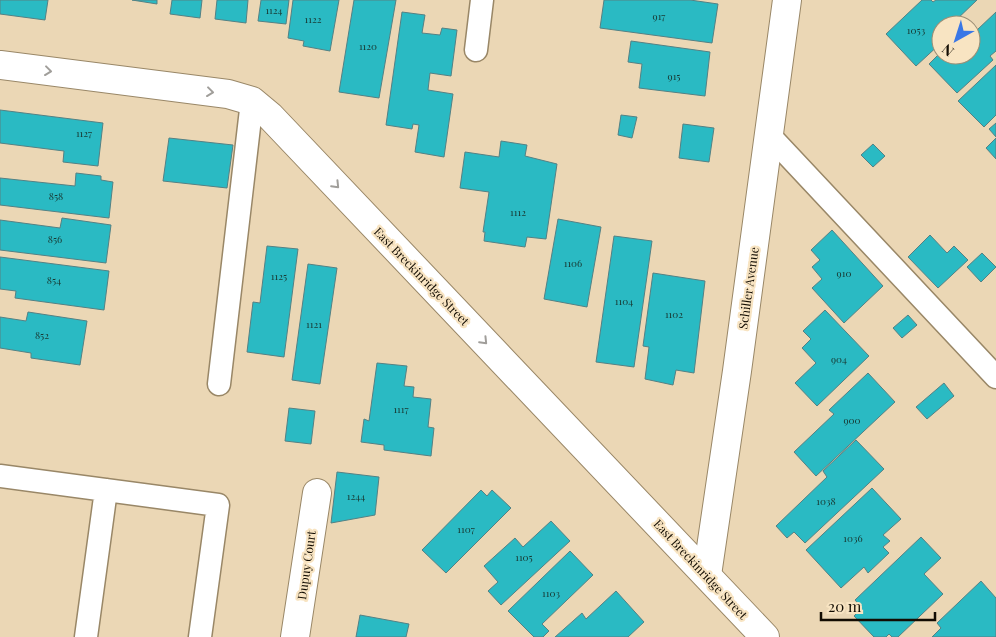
<svg xmlns="http://www.w3.org/2000/svg" width="996" height="637" viewBox="0 0 996 637" font-family="'Playfair Display',serif">
<style>
.building{fill:#2abac3;stroke:#548184}
.lines{fill:none;stroke-linecap:round;stroke-linejoin:round}
.lane-casing{stroke:#998767;stroke-width:25}
.street-casing{stroke:#998767;stroke-width:30}
.secondary-casing{stroke:#998767;stroke-width:30}
.lane{stroke:#fff;stroke-width:22}
.street{stroke:#fff;stroke-width:28}
.secondary{stroke:#fff;stroke-width:28}
.oneway{stroke:#a09e9a}
.labels{text-anchor:middle;dominant-baseline:central;stroke-width:4.5;stroke-linejoin:round;paint-order:stroke}
.number-label{font-size:10px;fill:#183832}
.street-label{font-size:12px;fill:#120c02;stroke:#f8e4c2}
</style>
<rect width="100%" height="100%" fill="#ebd7b5"/>
<!-- building -->
<path class="building" d="M0,0H48L45,20L0,14Z
M132,0H157V4Z
M172,0H202L200,18L170,14Z
M217,0H248L246,23L215,19Z
M261,0H289L286,24L258,21Z
M293,0H339L330,51L303,46L304,41L288,38Z
M354,0H396L379,98L339,92Z
M604,0H690L718,4L712,43L600,28Z
M922,0H931L933,2L936,0H977L953,23L955,25H941V43L916,66L886,34Z
M402,12L425,15L422,33L440,35L442,28L457,30L451,76L430,73L428,90L453,94L444,157L415,152L419,125L413,124L412,129L386,125Z
M996,12V51L990,56L993,60L957,93L929,64L941,52V55H971V25H969L971,23L977,30Z
M631,41L710,52L705,96L639,88L642,64L628,62Z
M996,65V115L984,127L958,101Z
M0,110L103,123L98,166L63,162L64,151L0,143Z
M621,115L637,117L632,138L618,135Z
M996,123V137L989,129Z
M683,124L714,128L709,162L679,158Z
M169,138L233,145L227,188L163,181Z
M996,138V159L986,148Z
M501,141L527,145L525,156L557,164L546,239L527,237L525,247L484,241L485,232H483L489,192L460,188L465,152L499,157Z
M873,144L885,156L873,167L861,155Z
M76,173L101,176V180L113,182L109,218L0,205V178L75,186Z
M62,218L111,225L106,263L0,250V220L60,228Z
M558,219L601,227L587,307L544,299Z
M832,230L883,286L844,323L812,288L822,279L812,267L820,260L811,250Z
M930,235L947,253L954,246L968,260L938,288L908,257Z
M614,236L652,241L634,367L596,362Z
M267,246L298,249L284,357L247,352L253,302L260,303Z
M982,253L996,267L981,282L967,267Z
M0,257L109,271L104,310L15,298L16,291L0,289Z
M308,264L337,268L320,384L292,380Z
M653,273L705,281L694,373L676,370L673,385L645,379L649,347L643,346Z
M825,310L869,356L817,406L795,383L816,363L802,348L811,339L803,331Z
M28,312L87,321L80,365L31,358V353L0,348V317L26,321Z
M908,315L917,325L902,338L893,328Z
M377,363L407,366L404,386L414,387L413,397L431,399L428,427L434,428L431,456L384,450V445L361,442L364,419L369,421Z
M868,373L895,402L816,476L794,452L834,414L829,410Z
M944,383L954,396L927,419L916,407Z
M289,408L315,411L311,444L285,441Z
M856,440L884,469L805,543L794,532L787,538L776,526L827,477L823,471Z
M337,472L379,477L375,515L331,523Z
M872,488L901,519L883,535L890,541L883,547L889,553L868,573L864,567L841,588L806,550Z
M481,490L487,496L492,490L511,508L446,573L422,550Z
M551,521L570,541L501,605L488,591L498,582L484,566L515,538L523,547Z
M921,537L941,558L924,574L943,594L898,637H892L889,634L886,637H874L854,616L862,608L855,600Z
M570,551L593,575L542,624L549,631L543,637H534L508,611Z
M981,581L996,598V637H932L941,628L937,623Z
M616,591L644,622L628,637H555L582,613L586,619Z
M360,615L409,624L406,637H356Z"/>
<g class="lines">
<!-- lane casing -->
<g class="lane-casing">
<path id="lane" d="M476,50L482,0
M769,135L996,377
M219,384L252,101
M0,476L218,505L200,637
M86,637L106,490"/>
</g>
<!-- street casing -->
<g class="street-casing">
<path id="street" d="M707,575L737,371L787,0
M295,637L317,493"/>
</g>
<!-- secondary casing -->
<g class="secondary-casing">
<path id="secondary" d="M0,65L228,94L252,101L270,116L765,637"/>
</g>
<!-- lane -->
<use href="#lane" class="lane"/>
<!-- street -->
<use href="#street" class="street"/>
<!-- secondary -->
<use href="#secondary" class="secondary"/>
</g>
<!-- one-way arrows -->
<defs><path id="oneway-chevron" d="M-2-3.5L2.5 0L-2 3.5" fill="none" stroke-width="1.6" stroke-linecap="round" stroke-linejoin="round" transform="scale(1.25)"/></defs>
<g class="oneway">
<use href="#oneway-chevron" transform="translate(48 71) rotate(7)"/>
<use href="#oneway-chevron" transform="translate(210 92) rotate(7)"/>
<use href="#oneway-chevron" transform="translate(336 185) rotate(46)"/>
<use href="#oneway-chevron" transform="translate(484 341) rotate(46)"/>
</g>
<g class="labels">
<!-- number labels -->
<g class="number-label">
<text x="274" y="10">1124</text>
<text x="659" y="16">917</text>
<text x="313" y="19">1122</text>
<text x="916" y="30">1053</text>
<text x="368" y="46">1120</text>
<text x="674" y="76">915</text>
<text x="84" y="133">1127</text>
<text x="56" y="196">858</text>
<text x="518" y="212">1112</text>
<text x="55" y="239">856</text>
<text x="573" y="263">1106</text>
<text x="844" y="273">910</text>
<text x="279" y="276">1125</text>
<text x="54" y="280">854</text>
<text x="624" y="301">1104</text>
<text x="674" y="314">1102</text>
<text x="314" y="324">1121</text>
<text x="42" y="335">852</text>
<text x="839" y="359">904</text>
<text x="401" y="409">1117</text>
<text x="852" y="420">900</text>
<text x="356" y="496">1244</text>
<text x="826" y="501">1038</text>
<text x="466" y="529">1107</text>
<text x="853" y="538">1036</text>
<text x="524" y="557">1105</text>
<text x="551" y="593">1103</text>
</g>
<!-- street labels -->
<g class="street-label">
<text transform="translate(422 276) rotate(46)">East Breckinridge Street</text>
<text transform="translate(748 288) rotate(-82)">Schiller Avenue</text>
<text transform="translate(306 565) rotate(-82)">Dupuy Court</text>
<text transform="translate(701 569) rotate(47)">East Breckinridge Street</text>
</g>
</g>
<!-- north arrow -->
<g transform="translate(956 40) rotate(219)"><circle r="24" fill="#f8e4c2" stroke="#9c8e75"/>
<path d="M0-4L9 19L0 12L-9 19Z" fill="#3a77e6"/>
<text y="-8" font-size="14" font-weight="bold" text-anchor="middle" fill="#120c02">N</text>
</g>
<!-- scale -->
<path d="M821 612v8h114v-8" fill="none" stroke="#120c02" stroke-width="2.5"/>
<text x="828" y="612" font-size="15" fill="#120c02" stroke="#f8e4c2" stroke-width="4" paint-order="stroke">20 m</text>
</svg>
